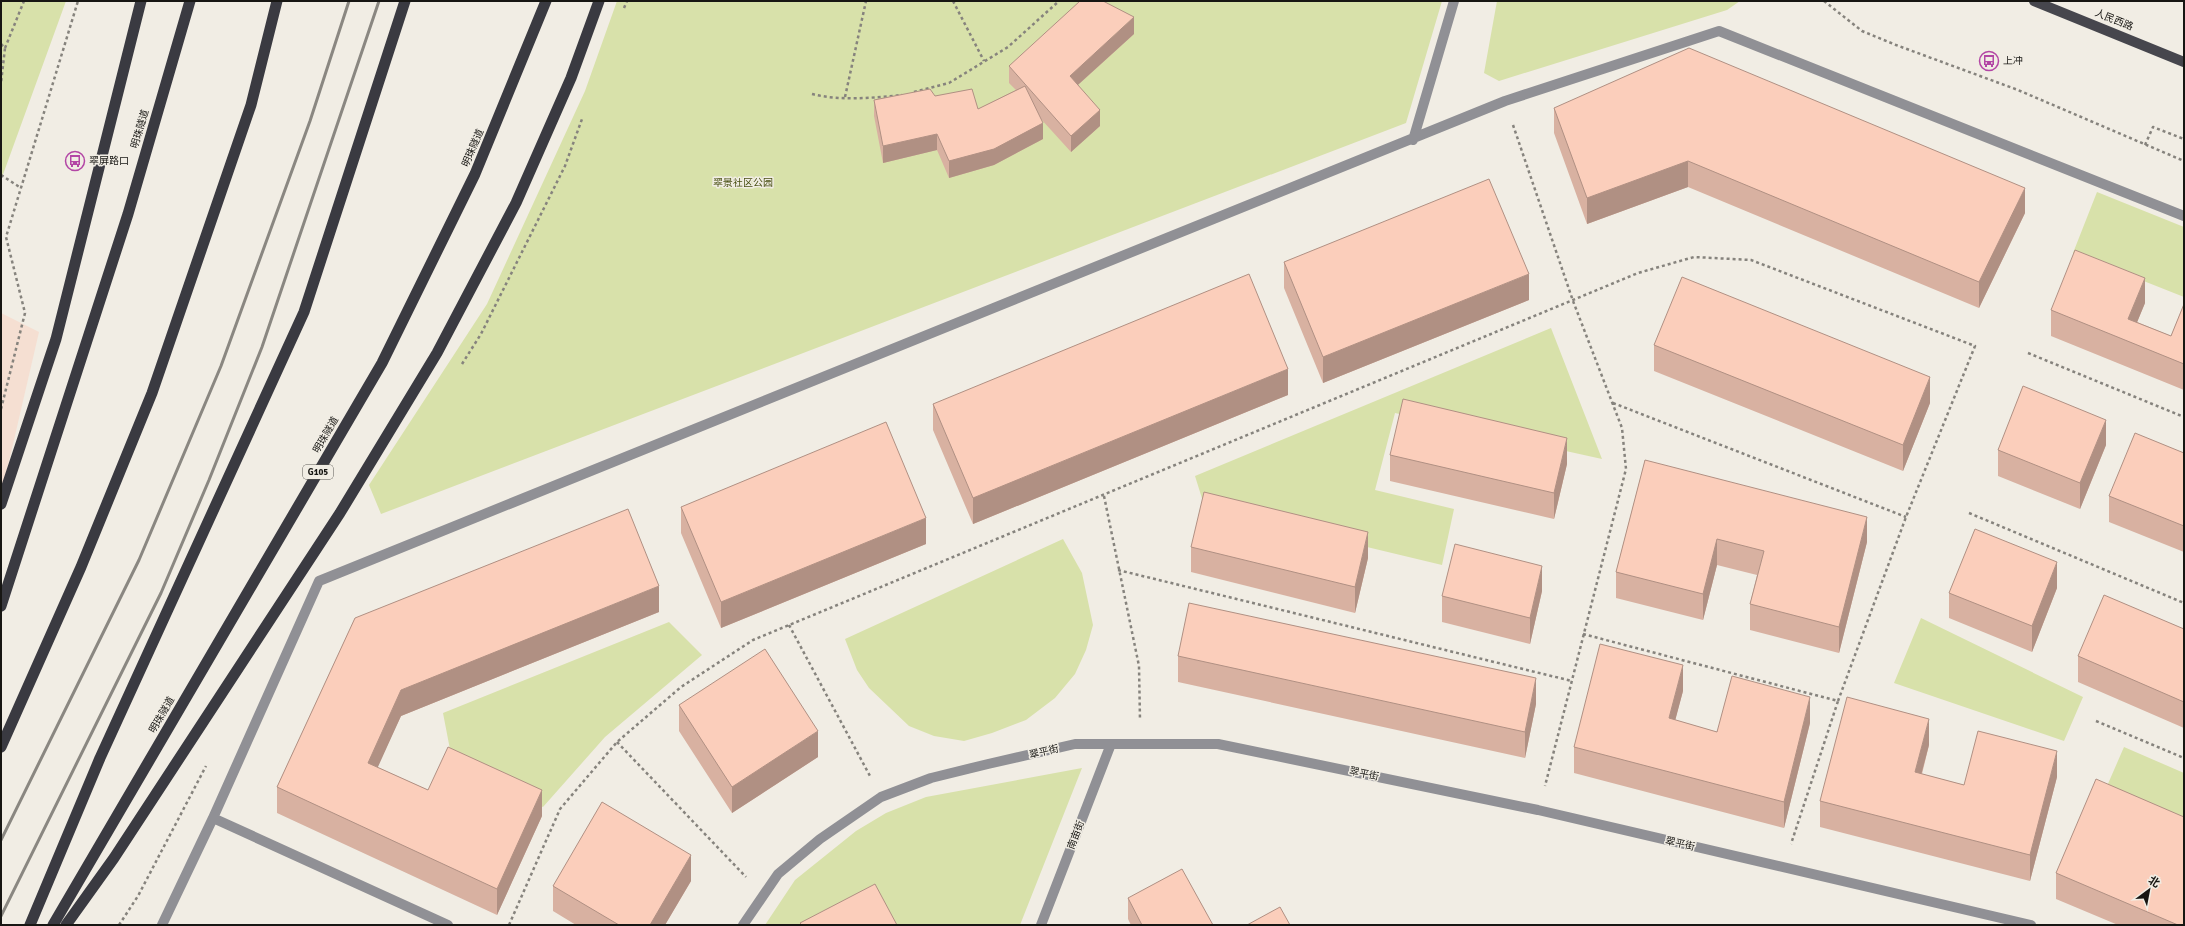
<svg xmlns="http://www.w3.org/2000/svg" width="2185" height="926" viewBox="0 0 2185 926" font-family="Signika,'Noto Sans SC',sans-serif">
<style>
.commercial{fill:#f5dfd2}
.green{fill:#d8e1aa}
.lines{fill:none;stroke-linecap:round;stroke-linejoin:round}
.path{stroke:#86837d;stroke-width:2.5;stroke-dasharray:3 3;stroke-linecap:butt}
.service{stroke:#909095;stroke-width:10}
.minor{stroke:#909095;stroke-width:10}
.primary{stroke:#46464d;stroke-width:10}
.trunk{stroke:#3a3a41;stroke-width:11}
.rail{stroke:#8a8781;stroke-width:3}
.wall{fill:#d8b1a1}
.shaded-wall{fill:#b09083}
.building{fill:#fbcebb;stroke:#b09083}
.labels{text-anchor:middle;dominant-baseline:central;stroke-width:3;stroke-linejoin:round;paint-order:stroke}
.shield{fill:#f1ede4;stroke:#585652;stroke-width:1}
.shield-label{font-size:9px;font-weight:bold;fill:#171613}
.street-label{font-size:10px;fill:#171613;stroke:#f1ede4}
.poi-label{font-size:10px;fill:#171613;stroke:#f1ede4;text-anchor:start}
.park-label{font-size:10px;fill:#495013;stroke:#f1ede4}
</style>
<rect width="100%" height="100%" fill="#f1ede4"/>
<!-- commercial -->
<path class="commercial" d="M1,313L39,332L1,496Z"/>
<!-- green -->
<path class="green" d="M1,1H66L1,180Z
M617,1H1442L1406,123L381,514L369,485L487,304L585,91Z
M1497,1H1740L1727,10L1499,81L1484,73Z
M2097,192L2184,227V297L2073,253Z
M1551,328L1602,459L1395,413L1375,490L1454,509L1442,565L1205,508L1195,476Z
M1063,539L1082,573L1093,625L1086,650L1075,674L1055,698L1026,720L992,733L964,741L934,736L909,726L869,688L857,670L845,639Z
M1921,618L2083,697L2064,741L1894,683Z
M669,622L702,655L605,737L543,807L453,765L443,713Z
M2124,747L2184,773V828L2104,793Z
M1082,768L1020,925H765L795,880L856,831L886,813L926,797Z"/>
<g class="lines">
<!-- path -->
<path class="path" d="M953,1L984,61
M1824,1L1862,31L1896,45L2018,90L2184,161
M624,8L627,1
M1,44L5,48L1,83
M5,48L24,1
M914,92L949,83L1008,47L1059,1
M812,94C840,101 872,98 902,95
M845,97L866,1
M1513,125L1573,301L1622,428L1626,469L1545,786
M2145,145L2153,127L2184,139
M1,175L21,188
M2028,353L2184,417
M462,364L481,334L565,166L582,119
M1613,403L1906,517
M1,409L25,313L6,237L78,1
M1104,496L1139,666L1140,720
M1969,513L2184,603
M1118,570L1572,681
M789,625L870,776
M1583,634L1838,701L1791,844
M2096,721L2184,758
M617,742L746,877
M119,925L138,896L206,766
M509,925L560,809L617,742L681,687L753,640L1638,273L1694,257L1751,260L1975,346L1906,517L1838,701"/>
<!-- service -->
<path class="service" d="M1413,140L1454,1
M213,818L319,581L1505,101L1719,31L2184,216
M162,925L213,818L448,925
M1041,925L1111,744"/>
<!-- minor -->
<path class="minor" d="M743,925L778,874L820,839L881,797L931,778L988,764L1075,744H1218L1538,810L2031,925"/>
<!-- primary -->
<path class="primary" d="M2034,1L2184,62"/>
<!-- trunk -->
<path class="trunk" d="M1,504L56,339L141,1
M1,606L128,214L190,1
M1,747L81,567L152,393L251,105L277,1
M30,925L100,758L304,312L405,1
M53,925L382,363L475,174L546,1
M66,925L114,858L340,513L437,353L516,203L571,78L599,1"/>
<!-- rail -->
<path class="rail" d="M1,840L139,560L221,366L310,121L349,1
M1,916L161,593L209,480L262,347L379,1"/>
</g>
<!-- wall -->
<path class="wall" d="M1134,34L1078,85L1100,126L1071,152L1041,119L1043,139L994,165L949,178L937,150L883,163L874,116V100L935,96L978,109L1016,90L1009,83V66Z
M1554,108L2025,213L1979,308L1688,187L1587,224L1554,133Z
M1284,262L1529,300L1323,383L1284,288Z
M2145,303L2137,322L2171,336L2184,304V390L2051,336V310Z
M1654,345L1930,403L1903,471L1654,371Z
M1288,395L973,524L933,430V404Z
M2106,445L2080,509L1998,476V450Z
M2184,453V552L2109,522V496Z
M1390,455L1567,464L1554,519L1390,481Z
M1645,460L1867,542L1839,653L1750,630V604L1757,575L1717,565L1703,620L1616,598V572Z
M681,507L926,544L721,628L681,533Z
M1191,547L1368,558L1355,613L1191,572Z
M2057,588L2032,652L1949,618V593Z
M1542,591L1530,644L1442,622V596Z
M659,612L401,716L377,767L428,790L542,816L497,915L277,813V787L355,618Z
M2184,629V728L2078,682V656Z
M1178,656L1536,704L1525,758L1178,682Z
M1683,691L1675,720L1717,732L1810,723L1784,828L1574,773V747Z
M679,705L818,757L732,813L679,731Z
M1929,745L1922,774L1964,785L2057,777L2030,881L1820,827V801Z
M2056,873L2184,925H2118L2056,899Z
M691,881L665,925H576L553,911V886Z
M1128,898L1213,925H1131L1128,919Z"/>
<!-- shaded-wall -->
<path class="shaded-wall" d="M1134,17V34L1070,92V76Z
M1100,110V126L1071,152V136Z
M1043,123V139L994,165L949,178V161Z
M937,134V150L883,163V146Z
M1688,161V187L1587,224V198Z
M2025,188V213L1979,308V282Z
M1529,274V300L1323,383V357Z
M2145,278V303L2129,342L2128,319Z
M1288,369V395L973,524V498Z
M1930,377V403L1903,471V445Z
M2106,420V445L2080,509V483Z
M1567,438V464L1554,519V493Z
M1867,517V542L1839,653V627Z
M926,518V544L721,628V602Z
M1368,532V558L1355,613V587Z
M1717,539V565L1703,620V594Z
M2057,562V588L2032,652V626Z
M1542,566V591L1530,644V618Z
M659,586V612L401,716L368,789V763L401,690Z
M1683,665V691L1669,744V718Z
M1536,678V704L1525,758V732Z
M1810,697V723L1784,828V802Z
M1929,719V745L1915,798V772Z
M818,731V757L732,813V787Z
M2057,751V777L2030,881V855Z
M542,790V816L497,915V889Z
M691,855V881L665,925H650Z"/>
<!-- building -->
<path class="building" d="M1080,1H1103L1134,17L1070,76L1100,110L1071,136L1009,66Z
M1689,48L2025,188L1979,282L1688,161L1587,198L1554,108Z
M1025,86L1043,123L994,149L949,161L937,134L883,146L874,100L930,89L935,96L972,89L978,109Z
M1489,179L1529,274L1323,357L1284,262Z
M2075,250L2145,278L2128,319L2171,336L2184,304V364L2051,310Z
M1249,274L1288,369L973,498L933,404Z
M1682,277L1930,377L1903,445L1654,345Z
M2023,386L2106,420L2080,483L1998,450Z
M1403,399L1567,438L1554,493L1390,455Z
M886,422L926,518L721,602L681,507Z
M2135,433L2184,453V526L2109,496Z
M1645,460L1867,517L1839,627L1750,604L1764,551L1717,539L1703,594L1616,572Z
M1204,492L1368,532L1355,587L1191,547Z
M628,509L659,586L401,690L368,763L428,790L448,747L542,790L497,889L277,787L355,618Z
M1975,529L2057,562L2032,626L1949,593Z
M1455,544L1542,566L1530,618L1442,596Z
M2104,595L2184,629V702L2078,656Z
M1189,603L1536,678L1525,732L1178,656Z
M1600,644L1683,665L1669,718L1717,732L1732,676L1810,697L1784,802L1574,747Z
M765,649L818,731L732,787L679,705Z
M1847,697L1929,719L1915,772L1964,785L1978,731L2057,751L2030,855L1820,801Z
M2096,779L2184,817V925H2178L2056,873Z
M602,802L691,855L650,925H619L553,886Z
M1182,869L1213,925H1142L1128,898Z
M875,884L897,925H802L800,923Z
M1280,907L1290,925H1247Z"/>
<!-- icons -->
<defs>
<g id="bus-ring" transform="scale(1)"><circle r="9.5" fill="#f1ede4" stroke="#b346a5" stroke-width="1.5"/><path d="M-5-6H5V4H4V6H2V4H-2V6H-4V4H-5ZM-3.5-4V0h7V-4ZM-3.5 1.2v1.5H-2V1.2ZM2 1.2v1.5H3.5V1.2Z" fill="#b346a5"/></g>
</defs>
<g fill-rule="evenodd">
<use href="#bus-ring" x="1989" y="61"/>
<use href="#bus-ring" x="75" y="161"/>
</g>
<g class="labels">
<!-- shield labels -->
<rect class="shield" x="303" y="465" width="30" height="14" rx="3"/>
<g class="shield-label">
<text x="318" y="472">G105</text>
</g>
<!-- street labels -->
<g class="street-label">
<text transform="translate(2114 20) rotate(22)">人民西路</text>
<text transform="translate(140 129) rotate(-74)">明珠隧道</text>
<text transform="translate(473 148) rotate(-67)">明珠隧道</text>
<text transform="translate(326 435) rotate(-60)">明珠隧道</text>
<text transform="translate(162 715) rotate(-60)">明珠隧道</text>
<text transform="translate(1044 752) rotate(-13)">翠平街</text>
<text transform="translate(1364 774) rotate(12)">翠平街</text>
<text transform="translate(1076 835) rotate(-69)">南亩街</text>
<text transform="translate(1680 844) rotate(13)">翠平街</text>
</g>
<!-- poi labels -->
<g class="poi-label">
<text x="2003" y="61">上冲</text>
<text x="89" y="161">翠屏路口</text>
</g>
<!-- park labels -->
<g class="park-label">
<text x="743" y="183">翠景社区公园</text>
</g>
</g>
<!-- border -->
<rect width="2185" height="926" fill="none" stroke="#171613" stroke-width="4"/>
<!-- north arrow -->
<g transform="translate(2149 890) rotate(32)" stroke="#f1ede4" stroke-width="3" paint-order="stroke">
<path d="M0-3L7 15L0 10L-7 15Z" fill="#171613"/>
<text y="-6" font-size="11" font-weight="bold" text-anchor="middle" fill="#171613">北</text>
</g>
</svg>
